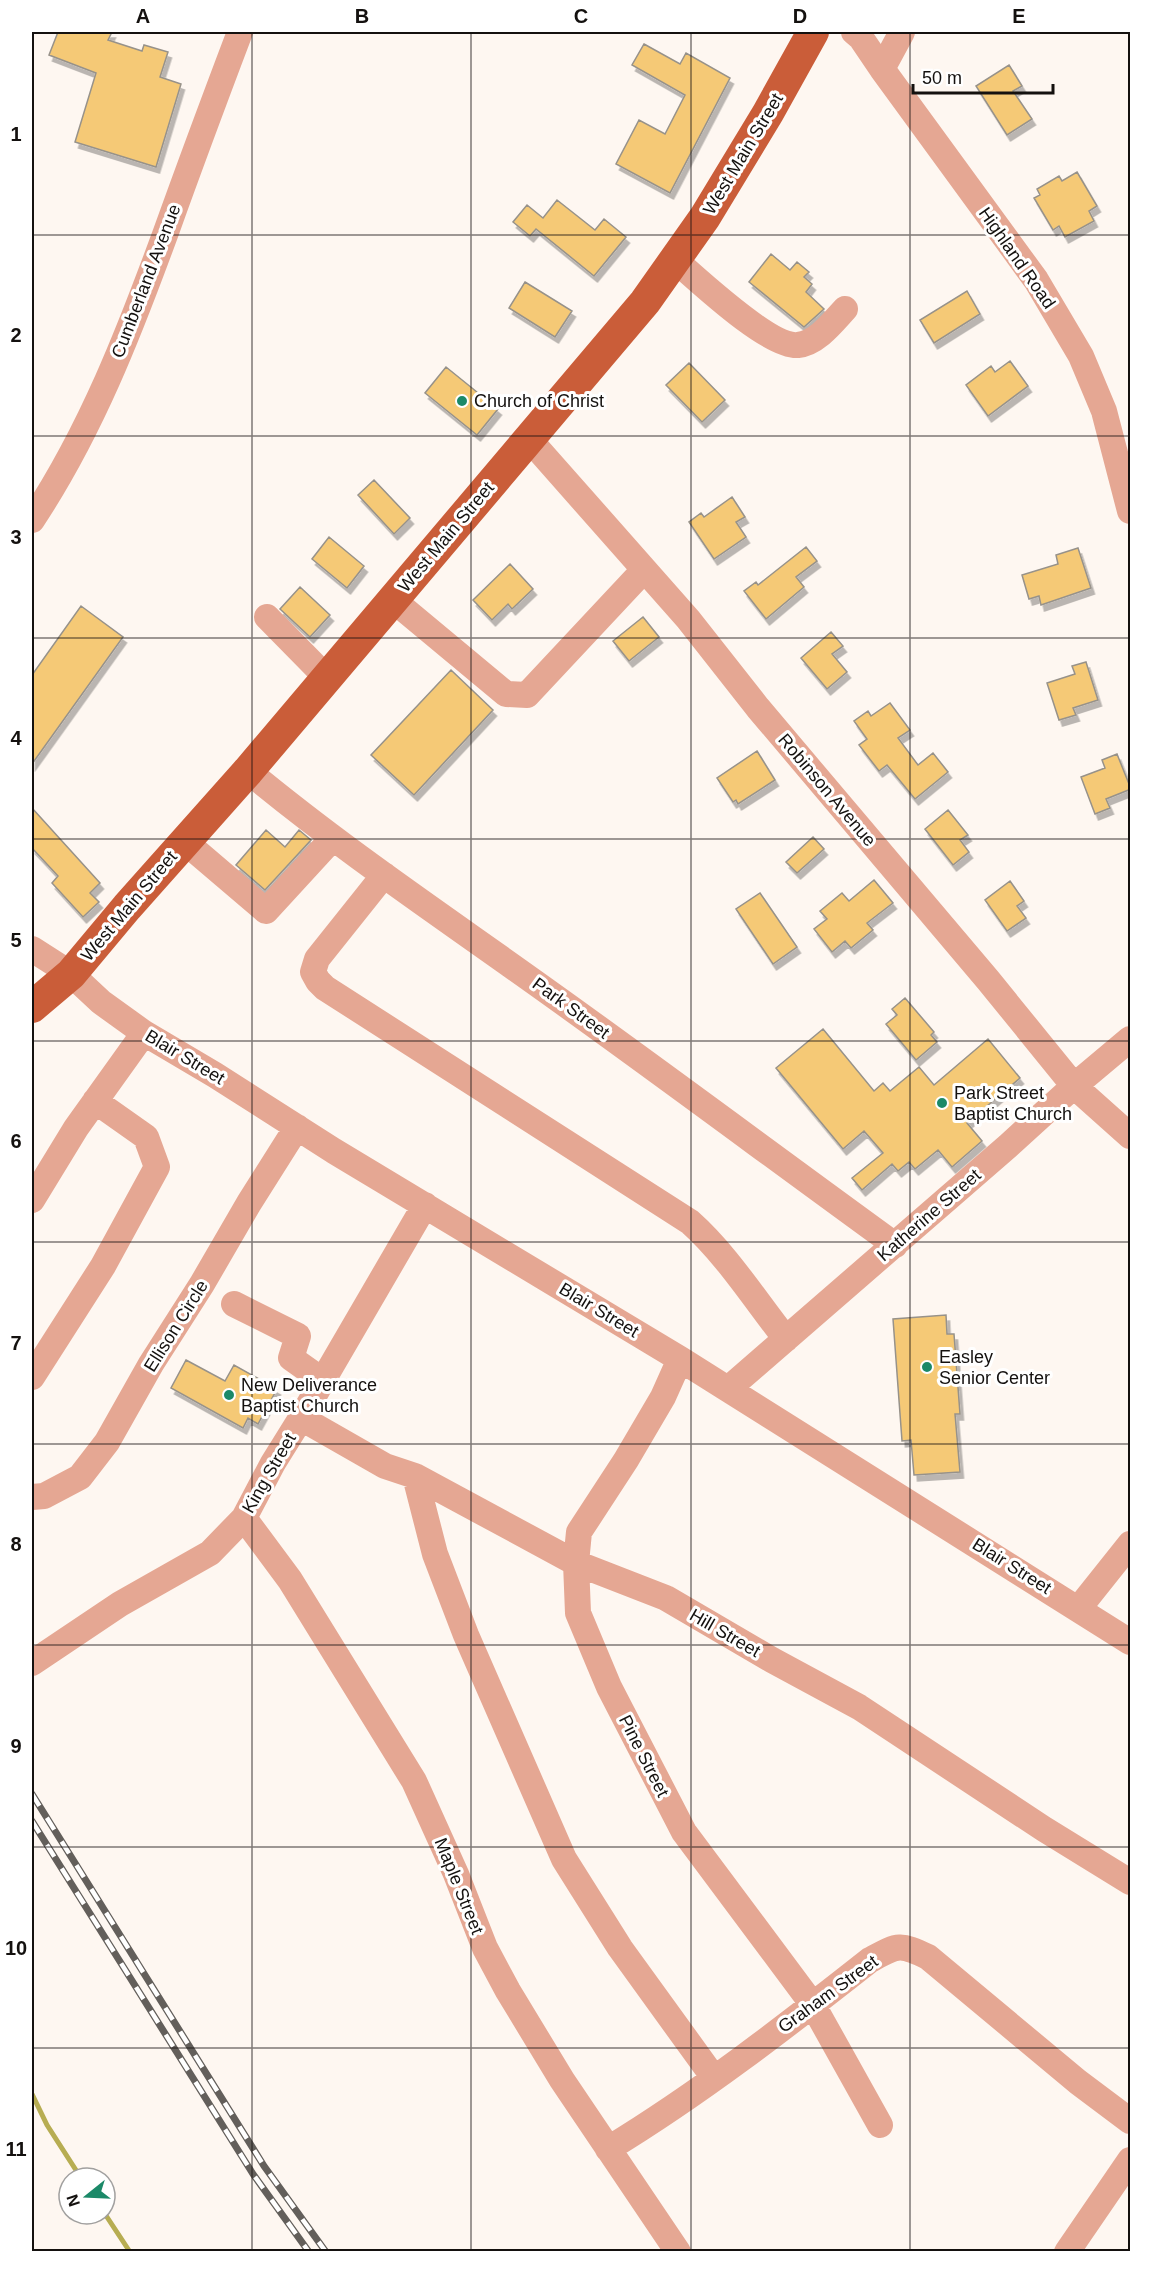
<svg xmlns="http://www.w3.org/2000/svg" width="1162" height="2283" viewBox="0 0 1162 2283" font-family="Helvetica,sans-serif">
<style>
.lines{fill:none;stroke-linecap:round;stroke-linejoin:round}
.stream{stroke:#b7ad52;stroke-width:5}
.building{fill:#f5c976;stroke:#97928a;stroke-width:1.5;filter:url(#shadow)}
.minor{stroke:#e5a793;stroke-width:26}
.major{stroke:#ca5d39;stroke-width:32}
.rail-casing{stroke:#635f5b;stroke-width:7}
.rail{stroke:#fff;stroke-width:4.5;stroke-dasharray:14;stroke-linecap:butt}
.grid{fill:none;stroke:#14110f;stroke-width:1.5;stroke-opacity:0.55}
.poi-dot{fill:#1b8968;stroke:#fff;stroke-width:2}
.labels{text-anchor:middle;dominant-baseline:central;stroke-width:6;stroke-linejoin:round;paint-order:stroke}
.street-label{font-size:18px;fill:#14110f;stroke:#fff}
.poi-label{font-size:18px;fill:#14110f;stroke:#fff;text-anchor:start}
.neatline{fill:none;stroke:#14110f;stroke-width:2}
.grid-label{font-size:20px;text-anchor:middle;font-weight:bold;fill:#14110f}
</style>
<defs>
<filter id="shadow"><feDropShadow dx="3.5" dy="6" stdDeviation="0" flood-color="#0004"/></filter>
</defs>
<rect width="100%" height="100%" fill="#fef7f1"/>
<g class="lines">
<!-- stream -->
<path class="stream" d="M32,2094L47,2125L81,2178
M105,2214L130,2252"/>
</g>
<!-- building -->
<path class="building" d="M58,32H112L108,40L142,51L144,45L168,52L160,77L181,84L156,167L75,142L96,73L49,55Z
M644,44L680,64L686,53L730,78L670,193L616,164L639,120L665,134L685,95L632,65Z
M1009,65L1022,86L1013,91L1032,119L1007,135L976,86Z
M1077,172L1097,206L1089,211L1094,221L1065,237L1059,226L1053,230L1034,198L1040,195L1037,189L1059,176L1062,181Z
M557,200L595,230L604,219L626,237L594,276L536,229L530,236L513,222L527,205L543,218Z
M771,254L790,270L797,262L809,272L804,277L812,284L806,292L824,309L804,327L749,282Z
M525,282L572,311L555,337L509,308Z
M967,291L980,314L934,343L920,320Z
M1010,361L1028,386L988,416L966,385L991,366L995,372Z
M689,363L725,400L702,422L666,385Z
M446,367L498,409L477,435L425,393Z
M374,480L410,518L394,534L358,495Z
M732,497L745,517L736,522L746,537L714,559L689,522L701,513L704,517Z
M329,537L364,566L347,588L312,559Z
M806,547L817,561L796,577L804,587L766,619L744,591L756,582L758,585Z
M1078,548L1091,588L1041,605L1039,596L1029,599L1022,575L1058,564L1056,555Z
M510,564L533,589L512,609L508,604L492,620L473,600Z
M300,587L330,615L310,637L280,609Z
M81,606L123,637L32,764V675Z
M643,617L659,637L629,661L613,641Z
M831,632L843,646L832,654L847,672L827,689L801,658Z
M1086,662L1098,700L1073,708L1076,715L1059,720L1047,683L1075,674L1072,666Z
M451,670L493,710L414,795L371,755Z
M890,703L910,730L898,738L918,765L933,753L948,772L915,799L887,765L879,771L859,745L867,739L854,721L868,711L871,716Z
M757,751L775,780L738,804L736,800L733,802L717,778Z
M1117,754L1131,789L1106,799L1110,808L1095,814L1081,777L1105,768L1102,760Z
M32,808L100,883L90,893L99,902L83,917L52,883L58,876L32,848Z
M948,810L968,835L960,840L969,852L953,865L925,829Z
M266,830L285,847L299,830L311,840L265,890L236,865Z
M813,837L824,849L797,873L786,862Z
M874,880L893,903L867,923L873,930L851,948L845,941L832,952L814,929L827,919L820,911L842,893L849,901Z
M1010,881L1024,901L1017,906L1026,918L1007,931L985,900Z
M760,893L797,947L773,964L736,909Z
M905,998L934,1032L931,1035L937,1042L916,1060L886,1024L897,1015L892,1009Z
M823,1029L874,1091L883,1083L890,1091L919,1067L934,1085L988,1039L1020,1078L967,1123L982,1141L952,1167L938,1150L915,1169L909,1162L898,1171L892,1164L862,1190L852,1178L883,1153L864,1131L843,1149L776,1068Z
M946,1315L947,1334H954L960,1414H955L960,1472L914,1475L911,1440L902,1441L893,1319Z
M186,1360L225,1381L234,1365L277,1389L258,1424L248,1418L243,1428L171,1388Z"/>
<g class="lines">
<!-- minor -->
<path class="minor" d="M854,32L861,38L882,69L1036,280L1081,356L1104,411L1130,511
M882,69L902,32
M675,260C698,280 770,348 798,345C817,343 833,322 845,309
M529,439L688,619L758,708L988,980L1074,1086L1130,1136
M32,520C91,431 129,333 166,232C190,165 215,98 240,32
M393,600L506,694L527,695L644,570
M267,617L326,677
M248,771C347,853 454,924 558,999C671,1080 782,1163 895,1245
M184,841L266,911L333,838
M384,875L317,959L313,972L318,981L325,988L690,1222C727,1255 755,1300 786,1339
M32,949L71,974L101,1002L144,1033L215,1075L334,1151L680,1359L1130,1642
M32,1200L76,1128L144,1033
M234,1304L298,1336L291,1358L322,1380
M680,1359L663,1397L626,1460L579,1532L576,1563L578,1613L609,1687L684,1832L813,2005L880,2125
M32,1377L103,1266L157,1167L146,1137L95,1101
M728,1389L1008,1146L1074,1086L1130,1039
M301,1418L385,1466L415,1476L576,1563L666,1598L772,1660L859,1707L1044,1829L1130,1882
M415,1476L435,1554L466,1635L564,1859L620,1948L714,2078
M32,1497L44,1496L80,1477L107,1442L151,1364L202,1284L249,1203L297,1127
M244,1518L290,1580L414,1781L456,1874L485,1948L508,1991L562,2080L678,2252
M1079,1608L1130,1544
M32,1663L120,1604L210,1553L244,1518L273,1463L301,1418L425,1205
M608,2149C700,2093 785,2027 870,1960C898,1945 899,1943 928,1957L1078,2082L1130,2121
M1067,2252L1130,2160"/>
<!-- major -->
<path class="major" d="M32,1007L71,974L127,907L248,771L645,302L705,217L768,113L813,32"/>
<!-- rail casing -->
<g class="rail-casing">
<path id="rail" d="M32,1794L264,2166L326,2252
M32,1821L253,2174L309,2252"/>
</g>
<!-- rail -->
<use href="#rail" class="rail"/>
</g>
<!-- grid -->
<path class="grid" d="M252,32V2252M471,32V2252M691,32V2252M910,32V2252M32,235H1130M32,436H1130M32,638H1130M32,839H1130M32,1041H1130M32,1242H1130M32,1444H1130M32,1645H1130M32,1847H1130M32,2048H1130"/>
<!-- markers -->
<g class="poi-dot">
<circle cx="462" cy="401" r="6"/>
<circle cx="942" cy="1103" r="6"/>
<circle cx="927" cy="1367" r="6"/>
<circle cx="229" cy="1395" r="6"/>
</g>
<g class="labels">
<!-- street labels -->
<g class="street-label">
<text transform="translate(743 154) rotate(-59)">West Main Street</text>
<text transform="translate(1017 258) rotate(55)">Highland Road</text>
<text transform="translate(146 281) rotate(-69)">Cumberland Avenue</text>
<text transform="translate(446 537) rotate(-50)">West Main Street</text>
<text transform="translate(827 790) rotate(50)">Robinson Avenue</text>
<text transform="translate(129 906) rotate(-50)">West Main Street</text>
<text transform="translate(571 1008) rotate(36)">Park Street</text>
<text transform="translate(185 1057) rotate(31)">Blair Street</text>
<text transform="translate(929 1215) rotate(-41)">Katherine Street</text>
<text transform="translate(599 1310) rotate(31)">Blair Street</text>
<text transform="translate(176 1326) rotate(-58)">Ellison Circle</text>
<text transform="translate(269 1473) rotate(-60)">King Street</text>
<text transform="translate(1012 1566) rotate(32)">Blair Street</text>
<text transform="translate(725 1633) rotate(30)">Hill Street</text>
<text transform="translate(644 1756) rotate(63)">Pine Street</text>
<text transform="translate(459 1886) rotate(68)">Maple Street</text>
<text transform="translate(828 1994) rotate(-36)">Graham Street</text>
</g>
<!-- poi labels -->
<g class="poi-label">
<text x="474" y="401">Church of Christ</text>
<text x="954" y="1093">Park Street<tspan x="954" dy="21">Baptist Church</tspan></text>
<text x="939" y="1357">Easley<tspan x="939" dy="21">Senior Center</tspan></text>
<text x="241" y="1385">New Deliverance<tspan x="241" dy="21">Baptist Church</tspan></text>
</g>
</g>
<!-- border -->
<rect width="1162" height="2283" fill="none" stroke="#ffffff" stroke-width="66"/>
<!-- north arrow -->
<g transform="translate(87 2196) rotate(252)"><circle r="28" fill="#ffffff" stroke="#a1a09f" stroke-width="1.5"/>
<path d="M0-4.5L10 22L0 15L-10 22Z" fill="#1b8968"/>
<text y="-9" font-size="16" font-weight="bold" text-anchor="middle" fill="#14110f">N</text>
</g>
<!-- scale -->
<path d="M913 84v9h140v-9" fill="none" stroke="#14110f" stroke-width="3"/>
<text x="922" y="84" font-size="18" fill="#14110f" stroke="#ffffff" stroke-width="4.5" paint-order="stroke">50 m</text>
<rect x="33" y="33" width="1096" height="2217" class="neatline"/>
<g class="grid-label">
<text x="143" y="23">A</text>
<text x="362" y="23">B</text>
<text x="581" y="23">C</text>
<text x="800" y="23">D</text>
<text x="1019" y="23">E</text>
<text x="16" y="141">1</text>
<text x="16" y="342">2</text>
<text x="16" y="544">3</text>
<text x="16" y="745">4</text>
<text x="16" y="947">5</text>
<text x="16" y="1148">6</text>
<text x="16" y="1350">7</text>
<text x="16" y="1551">8</text>
<text x="16" y="1753">9</text>
<text x="16" y="1955">10</text>
<text x="16" y="2156">11</text>
</g>
</svg>
